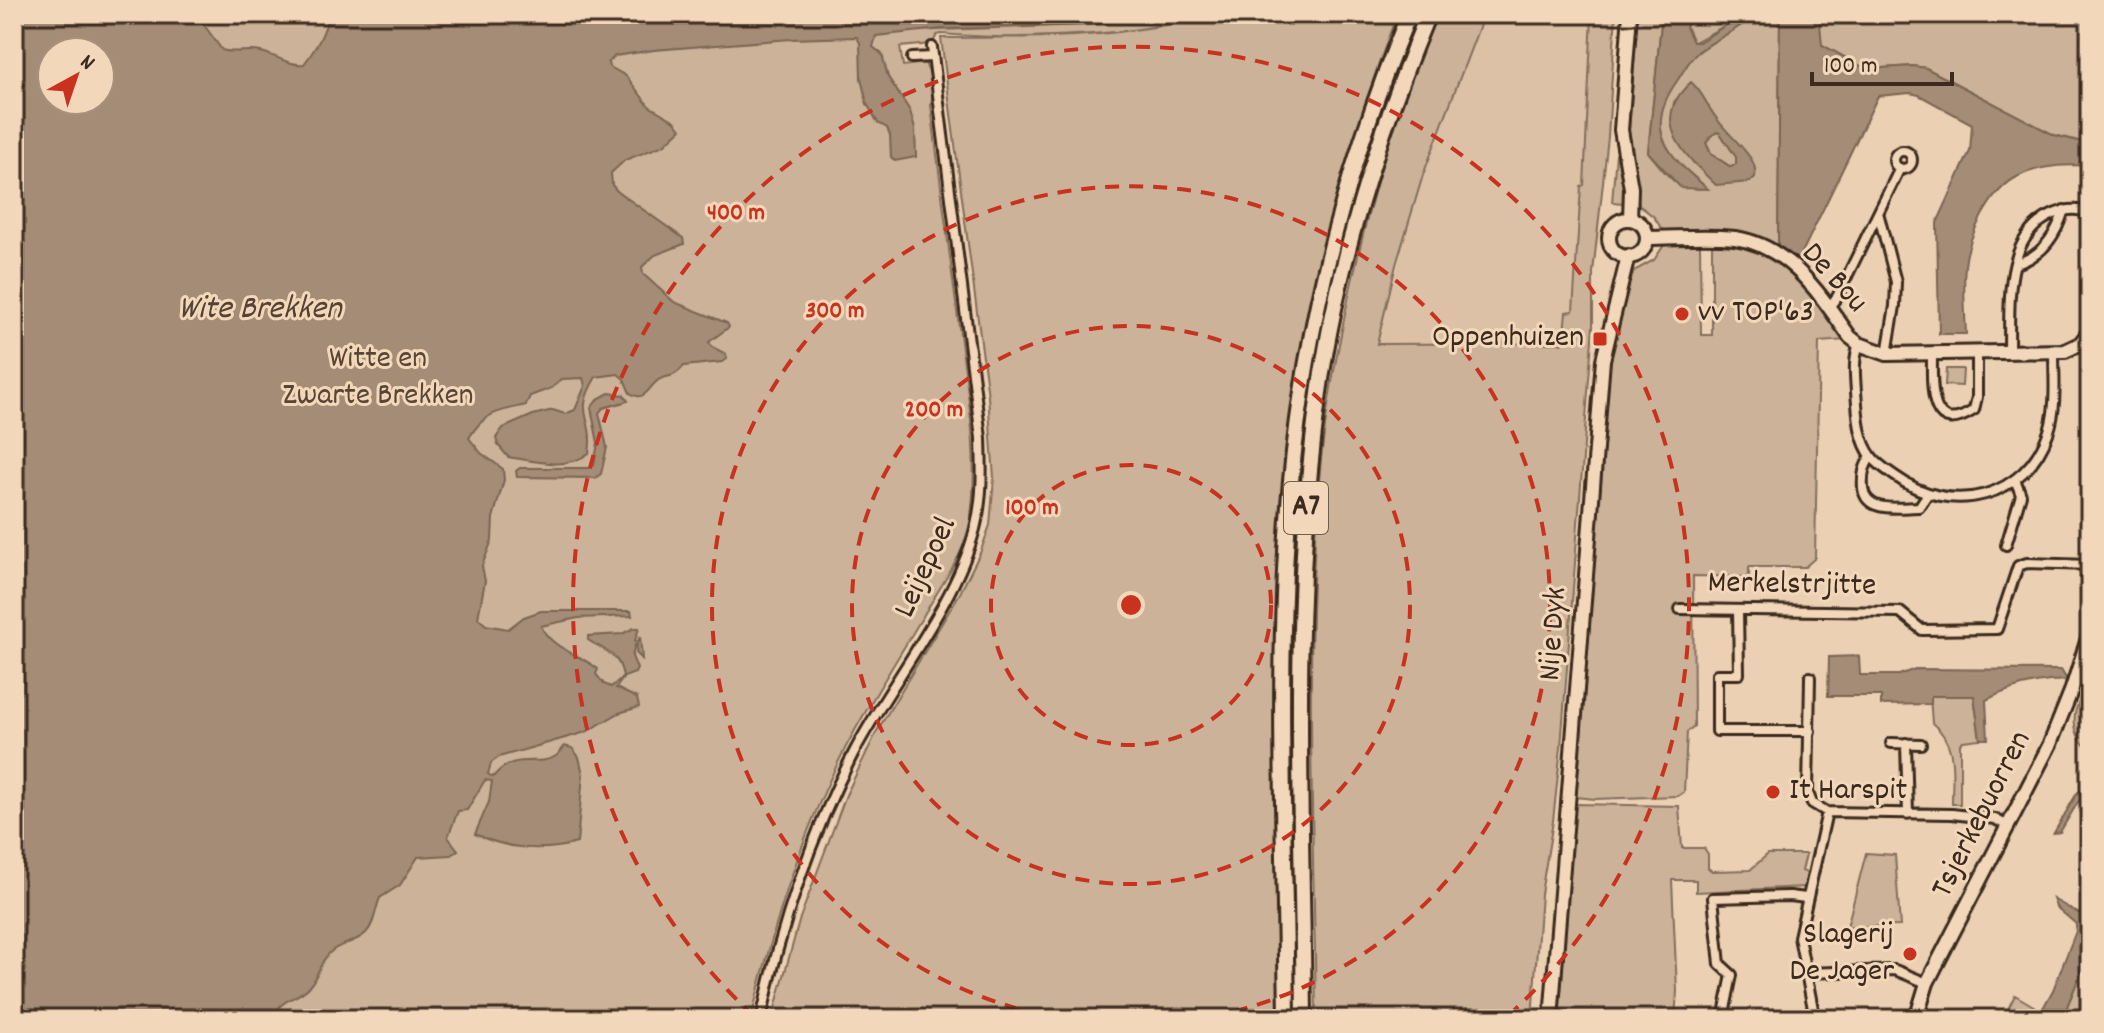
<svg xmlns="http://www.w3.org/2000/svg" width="2104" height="1033" viewBox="0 0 2104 1033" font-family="Dekko,sans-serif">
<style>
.built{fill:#dcc1a7}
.green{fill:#cbb298;stroke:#836e5b;stroke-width:2;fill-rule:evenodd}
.water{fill:#a48c76;stroke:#7a6553;stroke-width:2;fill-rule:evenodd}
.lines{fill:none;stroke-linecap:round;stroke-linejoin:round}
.street-casing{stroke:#3b2a1e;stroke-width:14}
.secondary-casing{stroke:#3b2a1e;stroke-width:18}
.highway-casing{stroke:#3b2a1e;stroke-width:20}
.street{stroke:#f3d7ba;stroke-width:8}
.secondary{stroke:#f3d7ba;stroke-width:12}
.highway{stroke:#f3d7ba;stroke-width:14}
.ring{fill:none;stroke:#c8321e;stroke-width:4;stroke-dasharray:14 10}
.poi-dot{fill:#c8321e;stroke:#f3d7ba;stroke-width:3}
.labels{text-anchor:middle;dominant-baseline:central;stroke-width:6;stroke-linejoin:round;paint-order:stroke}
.shield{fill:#f3d7ba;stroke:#725e4d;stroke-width:2}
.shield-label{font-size:30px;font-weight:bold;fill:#3b2a1e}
.street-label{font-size:32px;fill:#3b2a1e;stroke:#f3d7ba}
.poi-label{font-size:32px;fill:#3b2a1e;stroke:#f3d7ba;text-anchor:start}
.park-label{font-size:32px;fill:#584536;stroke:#f3d7ba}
.water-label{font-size:34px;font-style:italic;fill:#554234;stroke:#f3d7ba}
.centre{fill:#c8321e;stroke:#f3d7ba;stroke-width:4}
.ring-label{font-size:24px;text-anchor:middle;font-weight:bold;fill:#c8321e;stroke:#f3d7ba;stroke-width:6;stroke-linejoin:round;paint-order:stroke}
</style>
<rect width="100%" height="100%" fill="#ecd0b4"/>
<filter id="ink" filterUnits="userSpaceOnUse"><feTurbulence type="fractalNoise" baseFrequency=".0125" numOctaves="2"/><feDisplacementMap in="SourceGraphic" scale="16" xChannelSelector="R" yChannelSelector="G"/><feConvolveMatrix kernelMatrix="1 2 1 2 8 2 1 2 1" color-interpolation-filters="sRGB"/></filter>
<g filter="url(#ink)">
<!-- built -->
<path class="built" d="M1484,14H1592L1584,186L1581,187L1573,312H1566L1564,343L1376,344L1423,175Z"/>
<!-- green -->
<path class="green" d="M14,14H912L910,31L1089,25L1163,14H1209C1125,38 1029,41 941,34L937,35L932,44L900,47L903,66L925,63L934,84L931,105C940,182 950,258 960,334C968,395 980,460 970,522C966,549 948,575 934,598C910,638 885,678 862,718C808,810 776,916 751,1019H14ZM52,52H100V100H52Z
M1214,14H1397C1343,158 1302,304 1286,458C1267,644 1278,833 1280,1019H772L800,918L846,795L877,731L960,593L980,553L990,525L994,478L988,396L941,38C1032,37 1125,39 1214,14Z
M1438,14H1484L1423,175L1396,265L1377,344L1563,343L1566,312L1573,311L1581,186L1584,185L1592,14H1616L1608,137L1593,273V326L1561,747L1553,821L1541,894L1532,1019H1316C1314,840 1304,659 1319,481C1324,416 1337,353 1350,290C1371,196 1397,101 1438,14Z
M1638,14H1662L1648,152C1667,174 1675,193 1707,188L1676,161L1662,139L1660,119L1664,99L1691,58L1701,50L1756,14H1780L1778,247C1738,229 1707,232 1663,231L1654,217L1639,205L1632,166L1629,131ZM1691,83C1702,92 1705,103 1713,114C1726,134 1746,149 1756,171L1694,164L1671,124L1674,102Z
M1819,14H2090V144L2054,135L1926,68L1913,66L1866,69L1821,44Z
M1722,16L1728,19V24L1693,43L1686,27L1690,19Z
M1717,132L1720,133L1736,157V164L1731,167L1711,154L1706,143L1711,136Z
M1616,153L1623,185V203L1612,202Z
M1666,242H1700L1701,335H1712V243C1728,243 1747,243 1761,250C1799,268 1823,308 1849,340L1819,342L1815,558L1805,567H1749V577L1693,576L1694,726L1687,732L1684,792L1678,796L1595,799L1576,797L1612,340L1616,319L1634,271L1654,260Z
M1946,369H1963L1962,386L1945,385Z
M2090,692V750C2071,737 2068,704 2090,692Z
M1930,696H1974L1980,739L1963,741L1960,744V804H1952C1952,773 1958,744 1932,723Z
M1575,804L1679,806L1682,848H1704L1708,854V868L1712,871L1750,870L1768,854H1806L1802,871L1809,874L1805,887L1696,892V880H1672L1677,991L1675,1019H1559Z
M1866,853L1895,855L1900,926L1847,927Z
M2090,950V1019H2062Z
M2015,995L2042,1011L2037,1019H2003Z"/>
<!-- water -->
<path class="water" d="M14,14H204L202,22L222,50C234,54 248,49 261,52C275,55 290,66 304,64C317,47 324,34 329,14H1163L1089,25L940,29L876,36L873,47L882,54L888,77L910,111L915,129L916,157L895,161L891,157L890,135L887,128L878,123L867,104L861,78L860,43L857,37L791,39L654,50L615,56L608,63L610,67L626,76L649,106L675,121L681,129L664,145L625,160L611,173L612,185L617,191L683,238L684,244L655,255L642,267L643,274L674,302L727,323L729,327L709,342L712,347L726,354L727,359L722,362L684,366C670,382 665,373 656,382C647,390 644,402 630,393L624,379L618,374L596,377C572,416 595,415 589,453C566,471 535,461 508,457L498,445L496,438L503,428L533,415L553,410L565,414L575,410L585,386L583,378L562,379L552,388L530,396L526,405C498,412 485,411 469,438L481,453L503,469L504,480L493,518L492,540L482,566L485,581L478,618L486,625L508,629L524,617L541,611H631L632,616L578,618L541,626C551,649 580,654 598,669L596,674L604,684L611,687L623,677C620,654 605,651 588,640V636L622,634L634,628H639L635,641L638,642L640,636L642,659L636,653L637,645H635L632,656L637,669L635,673L624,677L616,688L637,698L639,707L619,713L586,732L499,757L491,763L488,774L493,777C515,750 537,768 556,756C560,753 562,749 565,746L572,748L579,757L583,774L577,843C544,852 508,850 475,834L489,802L492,781L485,780L467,810L458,811L448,837L458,850L451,855L418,857L400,885L380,898C375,909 375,924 366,933C357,942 343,943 333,950C320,959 319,976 309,987C297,1000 278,998 274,1019H14ZM52,52H100V100H52Z
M1662,14H1756C1740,29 1718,38 1699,51C1689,59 1684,71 1677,81C1642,130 1668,156 1708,189L1681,188L1648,152ZM1721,16L1728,19V24L1699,42H1693L1686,27L1690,20Z
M1780,14H1819L1822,45L1866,69L1913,66L1926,68L2054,135L2090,144V166C2065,164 2039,165 2017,177C1990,191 1968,236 1965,266C1963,288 1965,312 1966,334H1939L1937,223L1970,151L1972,124L1919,95L1910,93L1878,96L1798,261L1778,247Z
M1691,82C1704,93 1707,107 1717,119C1727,133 1742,145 1751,159C1755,165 1756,170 1755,177L1750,182L1716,185C1685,155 1647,122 1691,82ZM1717,132L1720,133L1736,157V164L1731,167L1711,154L1706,143L1711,136Z
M609,393L624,395L628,401L603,408L599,413L607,447L601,474L595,478L517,477L516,471L520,468H589L594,465L598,443L591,408L598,399Z
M1859,656L1860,675H1899L1915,669L2061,670L2066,678L2085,680L2090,676V685C2059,674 2015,685 1986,700L1988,739H1980L1974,696H1931V704L1881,705V696H1828L1829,657Z
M2090,786V796L2078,802L2060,832L2054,833L2077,793Z
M2053,899L2078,913H2083L2090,904V950L2062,1019H2037L2053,990L2076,931V924L2056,907Z"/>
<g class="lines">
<!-- street casing -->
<g class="street-casing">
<path id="street" d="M912,58L933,57
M1894 160a9 9 0 1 1 18 0a9 9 0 1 1-18 0Z
M1879,216L1896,282L1895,306L1887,354
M2015,264C2042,257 2056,236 2064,210
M1829,307L1837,297L1900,168
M1859,344C1853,360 1855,375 1856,392C1858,413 1858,439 1872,457C1877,464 1888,471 1895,476C1951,517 2026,499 2049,431C2057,407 2054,377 2054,352
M2009,351C2010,304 2003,235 2054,214C2066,209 2078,208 2090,213
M1932,354C1932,384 1928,440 1974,410L1977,397V354
M1871,456C1864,467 1862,474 1863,488C1866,514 1900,507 1919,507L1927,495
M2006,545L2021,495L2015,479
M1680,609L1900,612L1922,630L1997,629L2018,566L2027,563L2090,565
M1738,610L1739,674H1717V731H1810
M1810,677L1808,793L1812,803L1827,812L1952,814L1995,819L2006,825
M1891,743L1921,744
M1906,743L1908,814
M1806,973L1895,970L1927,983
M761,1019C780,929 811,836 853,754C890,683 955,605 975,529C983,499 982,468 981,438L932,47
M1723,1019L1732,975L1720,964L1713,898L1790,896L1806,898
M1815,1019L1799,937L1827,812"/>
</g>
<!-- secondary casing -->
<g class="secondary-casing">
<path id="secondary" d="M1630,14L1621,130L1631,188L1630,219
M1609 238a19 19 0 1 1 38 0a19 19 0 1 1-38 0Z
M1647,238C1676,238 1706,235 1735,238C1790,246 1821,296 1850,337L1859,344L1887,354L2065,351L2080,344L2090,331
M1551,1019L1603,360L1628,256
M1916,1019L1927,983L2050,744L2072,689L2090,632"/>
</g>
<!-- highway casing -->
<g class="highway-casing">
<path id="highway" d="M1287,1019C1285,840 1275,659 1291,481C1306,320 1347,163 1409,14
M1304,1019C1302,818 1291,615 1316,415C1333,277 1375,142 1428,14"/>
</g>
<!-- street -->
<use href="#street" class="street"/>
<!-- secondary -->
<use href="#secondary" class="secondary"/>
<!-- highway -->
<use href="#highway" class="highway"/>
</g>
</g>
<!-- distance rings -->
<g class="ring">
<circle cx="1131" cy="605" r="140"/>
<circle cx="1131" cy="605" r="279"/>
<path d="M1065 1019A419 419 0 1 1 1197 1019"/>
<path d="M754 1016A558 558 0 1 1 1508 1016"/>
</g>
<!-- markers -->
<g class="poi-dot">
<circle cx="1682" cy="314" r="8"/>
<rect x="1592" y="331" width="16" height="16" rx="4"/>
<circle cx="1773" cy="792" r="8"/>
<circle cx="1910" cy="954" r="8"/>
</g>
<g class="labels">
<!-- shield labels -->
<rect class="shield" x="1284" y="482" width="44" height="52" rx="6"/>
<g class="shield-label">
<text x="1306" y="508">A7</text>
</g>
<!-- street labels -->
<g class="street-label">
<text transform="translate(1833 279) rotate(48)">De Bou</text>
<text transform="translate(927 568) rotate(-65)">Leijepoel</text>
<text transform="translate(1792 586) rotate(1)">Merkelstrjitte</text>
<text transform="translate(1555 634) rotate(-86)">Nije Dyk</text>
<text transform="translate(1983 815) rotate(-63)">Tsjerkebuorren</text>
</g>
<!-- poi labels -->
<g class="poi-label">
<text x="1698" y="314">vv TOP'63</text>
<text x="1584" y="339" text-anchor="end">Oppenhuizen</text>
<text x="1789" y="792">It Harspit</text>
<text x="1894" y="936" text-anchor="end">Slagerij<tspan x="1894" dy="37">De Jager</tspan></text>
</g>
<!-- park labels -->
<g class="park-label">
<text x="378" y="360">Witte en<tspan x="378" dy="37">Zwarte Brekken</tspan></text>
</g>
<!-- water labels -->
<g class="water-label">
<text x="260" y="310">Wite Brekken</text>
</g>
</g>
<circle cx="1131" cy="605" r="12" class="centre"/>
<g class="ring-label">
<text x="736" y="219">400 m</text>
<text x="835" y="317">300 m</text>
<text x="934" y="416">200 m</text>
<text x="1032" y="514">100 m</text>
</g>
<!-- margin -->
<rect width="2104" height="1033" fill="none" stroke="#f3d7ba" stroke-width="48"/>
<rect x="24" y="24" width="2056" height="985" fill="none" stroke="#3b2a1e" stroke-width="3" filter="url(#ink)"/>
<!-- north arrow -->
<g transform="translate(76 76) rotate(40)"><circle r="38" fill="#f3d7ba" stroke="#a9927c" stroke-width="2"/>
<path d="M0-6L14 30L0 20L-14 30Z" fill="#c8321e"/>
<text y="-12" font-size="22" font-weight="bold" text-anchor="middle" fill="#3b2a1e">N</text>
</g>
<!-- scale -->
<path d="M1812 72v12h140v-12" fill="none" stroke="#3b2a1e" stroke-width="4"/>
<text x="1824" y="72" font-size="24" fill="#3b2a1e" stroke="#f3d7ba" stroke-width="6" paint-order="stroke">100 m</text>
</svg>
